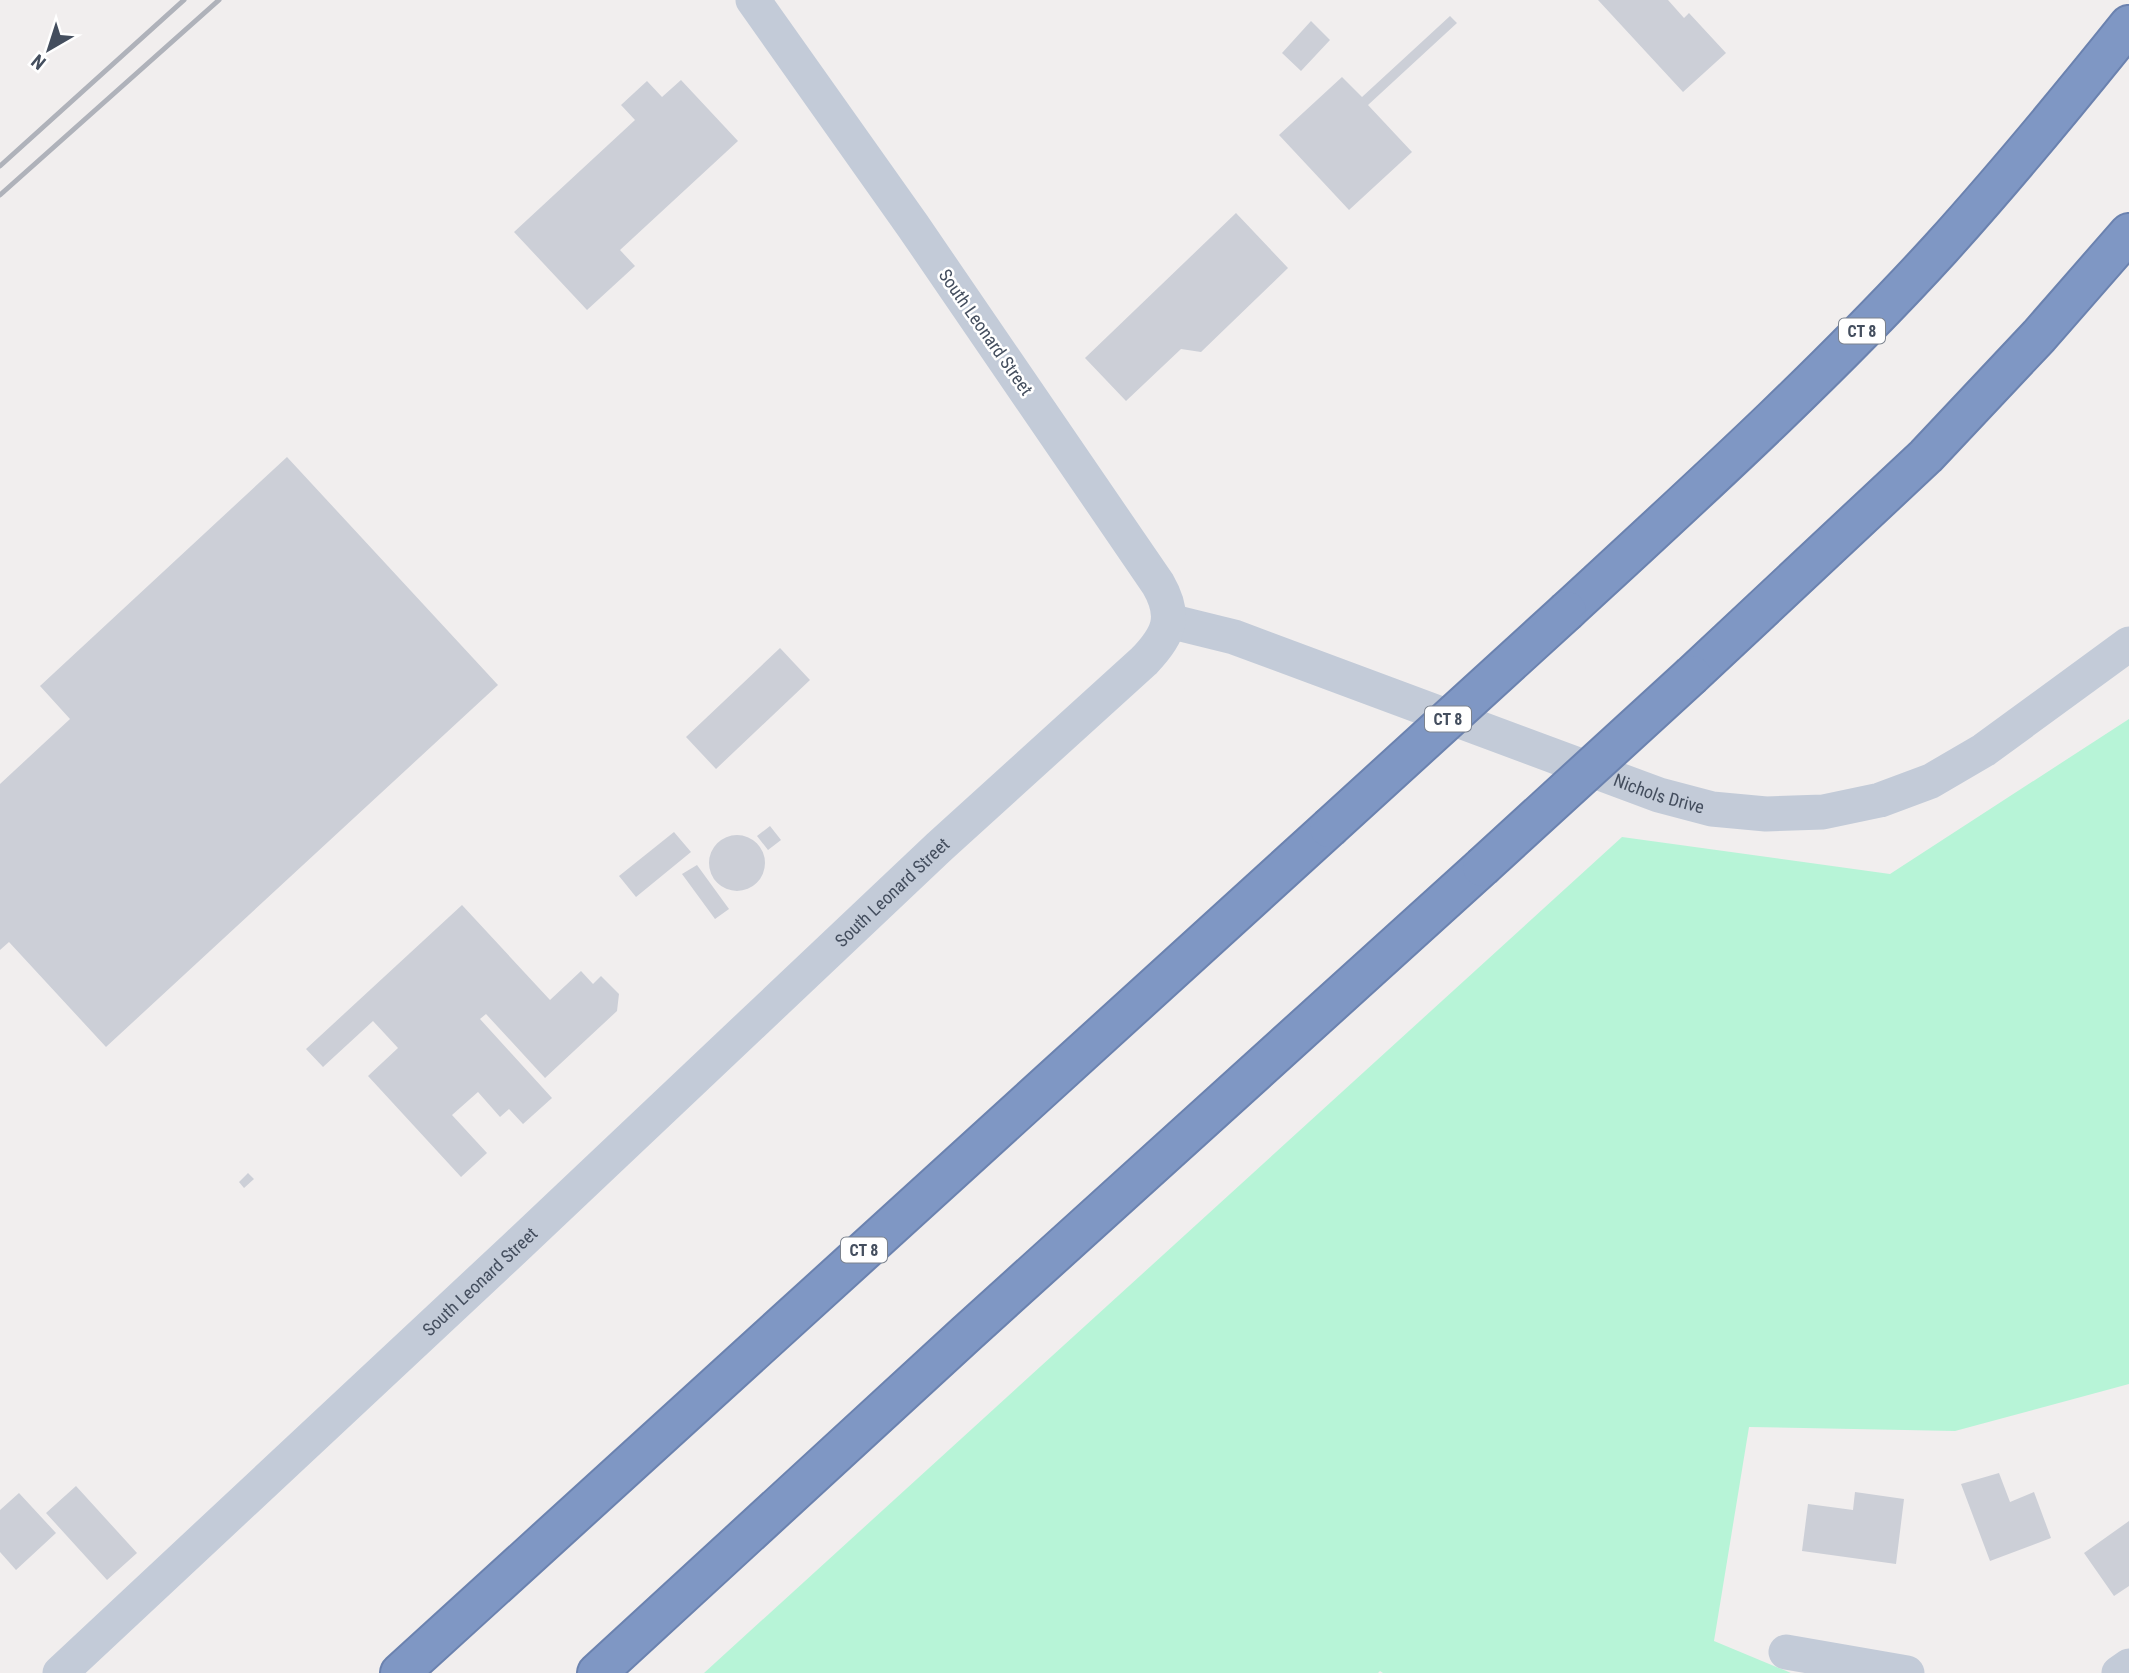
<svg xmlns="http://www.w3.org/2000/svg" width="2129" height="1673" viewBox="0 0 2129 1673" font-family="'Roboto Condensed',sans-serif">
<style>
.green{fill:#b7f4d7}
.building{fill:#cccfd7}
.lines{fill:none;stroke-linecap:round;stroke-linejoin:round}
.highway-casing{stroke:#6b82af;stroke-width:42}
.street{stroke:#c3cbd8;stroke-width:35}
.highway{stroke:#7f97c4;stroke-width:38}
.rail{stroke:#afb2ba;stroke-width:5}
.highway-bridge-casing{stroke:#6b82af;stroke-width:42;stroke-linecap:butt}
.highway-bridge{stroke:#7f97c4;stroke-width:38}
.labels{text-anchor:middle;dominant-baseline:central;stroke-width:5;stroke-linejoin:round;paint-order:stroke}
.shield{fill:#fff;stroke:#7c838e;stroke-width:2}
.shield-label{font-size:16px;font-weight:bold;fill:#444e5e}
.street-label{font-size:18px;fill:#444e5e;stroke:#fff}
</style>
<rect width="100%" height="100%" fill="#f1eeee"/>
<!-- green -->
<path class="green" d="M2129,719V1384L1955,1431L1749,1427L1714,1641L1791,1673H1383L1380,1671L1378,1673H704L1622,837L1890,874Z"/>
<!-- building -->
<path class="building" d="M1598,0H1668L1684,18L1689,13L1726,53L1683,92Z
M1450,16L1457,23L1368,105L1412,152L1349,210L1279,135L1342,77L1362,97Z
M1311,21L1330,40L1301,71L1282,53Z
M681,80L738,141L620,250L635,266L587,310L514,232L635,120L621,105L647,81L662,97Z
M1236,213L1288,268L1201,352L1181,349L1126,401L1085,358Z
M287,457L498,685L106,1047L9,942L0,950V784L70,719L40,686Z
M780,648L810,680L716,769L686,737Z
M770,826L781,840L768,850L757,836Z
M674,832L691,852L636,897L619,876Z
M709 863a28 28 0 1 1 56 0a28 28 0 1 1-56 0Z
M697,865L729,909L715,919L682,874Z
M462,905L550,1000L581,971L593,984L601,976L619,994L617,1011L545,1078L486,1014L480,1019L552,1098L523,1124L509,1109L500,1117L478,1092L452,1115L487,1153L461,1177L368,1076L398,1048L373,1021L323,1067L306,1049Z
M248,1173L254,1179L244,1188L239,1182Z
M1999,1473L2010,1502L2034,1492L2051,1538L1990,1561L1961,1484Z
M76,1486L137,1553L107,1580L46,1513Z
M1855,1492L1904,1499L1896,1564L1802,1551L1808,1504L1853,1510Z
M19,1493L56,1533L16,1570L0,1552V1510Z
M2129,1521V1586L2114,1596L2084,1553Z"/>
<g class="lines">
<!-- highway casing -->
<g class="highway-casing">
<path id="highway" d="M1567,611C1695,493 1824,376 1941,248C2006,176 2068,101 2129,25
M1692,675L1926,456L2039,336L2129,233
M400,1673L1329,828
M597,1673L966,1334L1482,867"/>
</g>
<!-- street -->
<g class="street">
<path id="s1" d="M1169,621L1234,637L1659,795L1712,809L1766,814L1823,812L1880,800L1931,781L1984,750L2129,644"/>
<path d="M1786,1652L1907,1673"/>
<path id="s2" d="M60,1673L517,1246L939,847L1144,661C1169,635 1177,617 1158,584L913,226L753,0"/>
<path d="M2119,1673L2129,1666"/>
</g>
<!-- highway -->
<use href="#highway" class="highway"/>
<!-- rail -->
<path class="rail" d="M0,166L184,0
M0,195L219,0"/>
<!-- highway-bridge casing -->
<g class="highway-bridge-casing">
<path id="highway-bridge" d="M1329,828L1567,611
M1482,867L1692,675"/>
</g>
<!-- highway-bridge -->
<use href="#highway-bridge" class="highway-bridge"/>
</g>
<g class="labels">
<!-- shield labels -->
<g class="shield">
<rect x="1839" y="318.5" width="46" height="25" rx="5"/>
<rect x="1425" y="706.5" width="46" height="25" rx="5"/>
<rect x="841" y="1237.5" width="46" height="25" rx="5"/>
</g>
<g class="shield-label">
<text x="1862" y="331">CT 8</text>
<text x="1448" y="719">CT 8</text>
<text x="864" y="1250">CT 8</text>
</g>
<!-- street labels -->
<g class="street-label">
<text transform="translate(986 332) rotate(55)">South Leonard Street</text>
<text stroke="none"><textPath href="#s1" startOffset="520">Nichols Drive</textPath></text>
<text stroke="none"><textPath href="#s2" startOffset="1141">South Leonard Street</textPath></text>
<text stroke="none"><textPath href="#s2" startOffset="574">South Leonard Street</textPath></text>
</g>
</g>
<!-- north arrow -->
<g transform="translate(49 49) rotate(219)" stroke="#ffffff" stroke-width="5" paint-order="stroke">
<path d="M0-5L12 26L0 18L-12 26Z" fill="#444e5e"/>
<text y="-10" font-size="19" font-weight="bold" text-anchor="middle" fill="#444e5e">N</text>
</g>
</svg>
